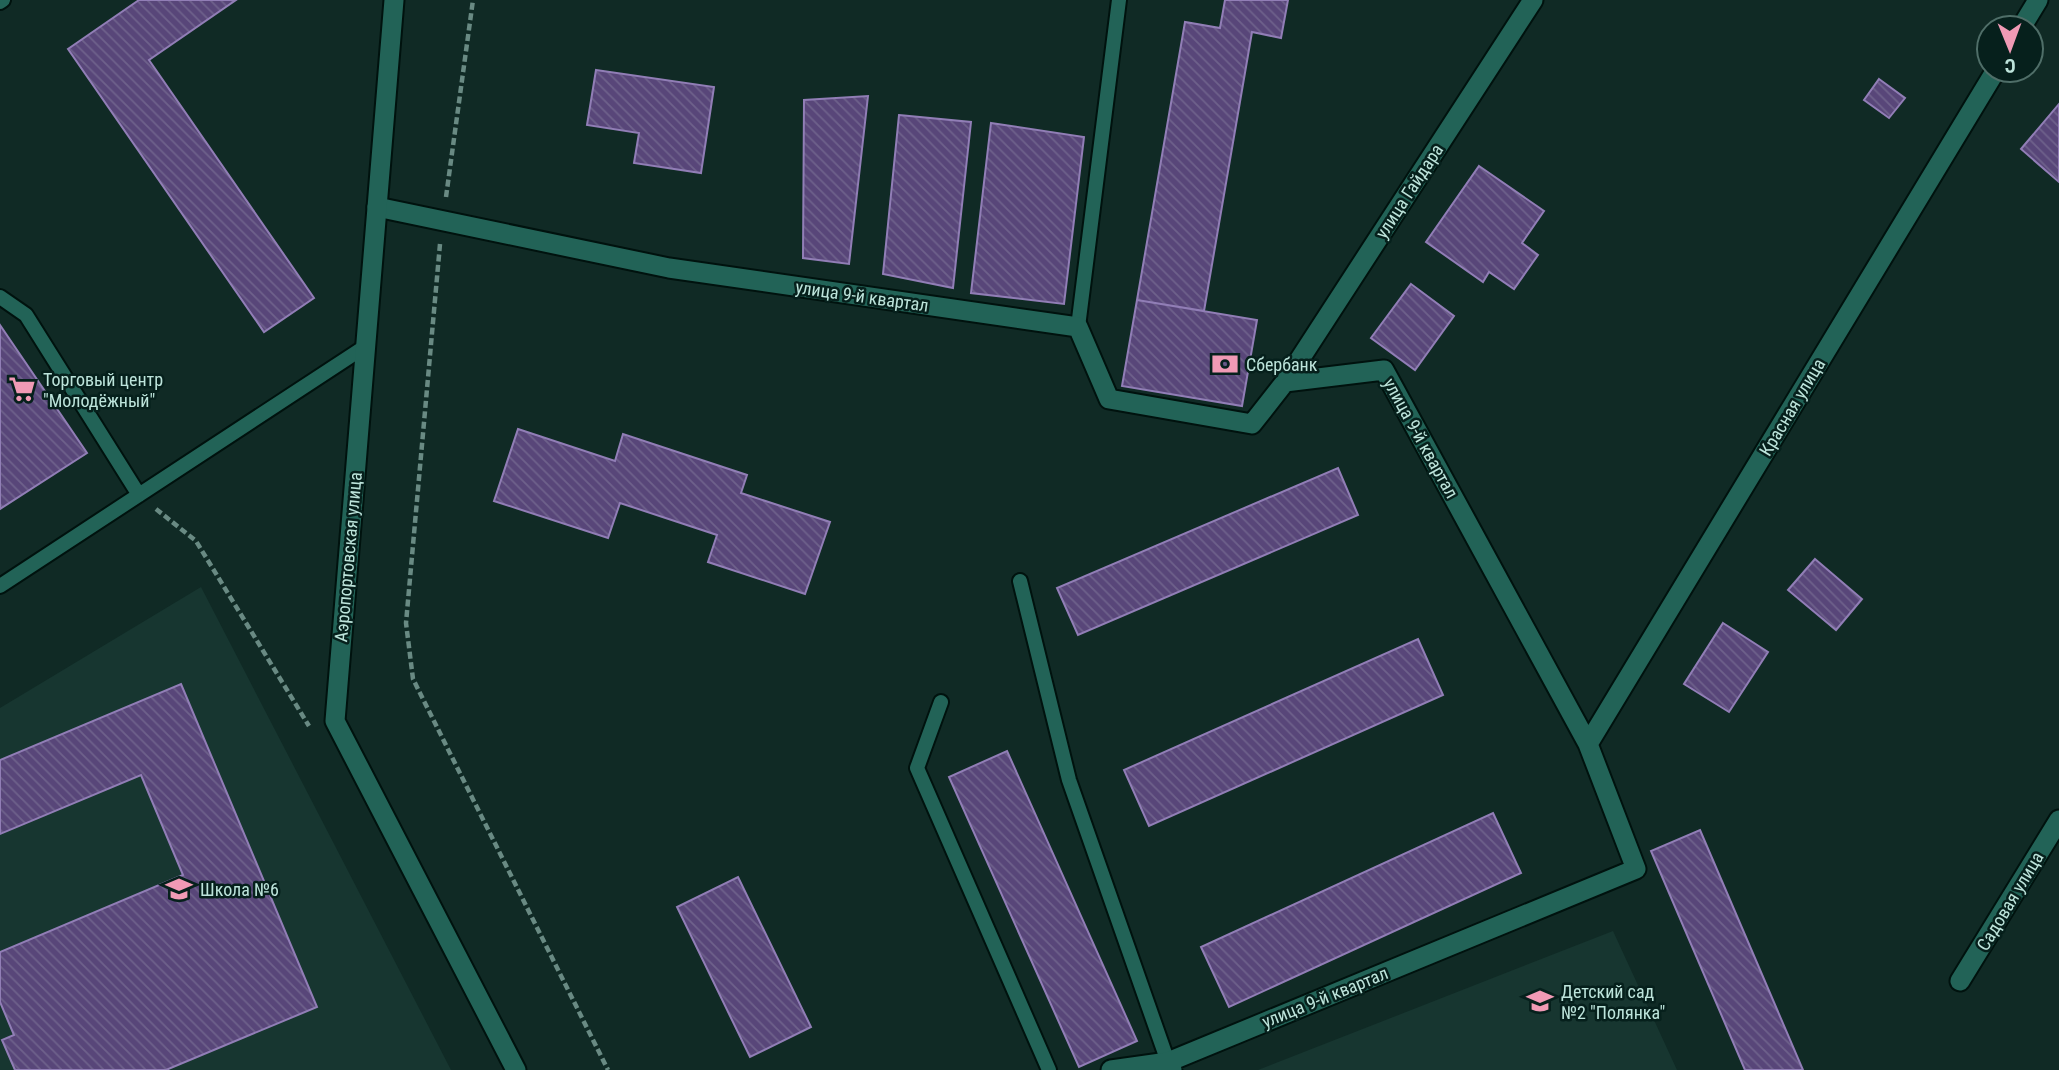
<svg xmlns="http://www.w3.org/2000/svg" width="2059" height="1070" viewBox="0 0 2059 1070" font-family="'Roboto Condensed',sans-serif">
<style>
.built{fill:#173630}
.building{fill:url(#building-back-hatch);stroke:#917eb6;stroke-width:2}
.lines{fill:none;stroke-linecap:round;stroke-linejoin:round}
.service-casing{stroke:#00120e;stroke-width:18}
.minor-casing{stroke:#00120e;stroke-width:23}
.tertiary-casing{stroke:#00120e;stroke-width:23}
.path{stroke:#698a83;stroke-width:4.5;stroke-dasharray:7 3.5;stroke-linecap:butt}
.service{stroke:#226357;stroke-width:14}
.minor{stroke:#226357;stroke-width:19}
.tertiary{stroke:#226357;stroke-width:19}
.labels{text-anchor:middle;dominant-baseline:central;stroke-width:5;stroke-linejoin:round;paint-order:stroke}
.street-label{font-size:18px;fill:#bde4db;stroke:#06201c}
.poi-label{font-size:18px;fill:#bde4db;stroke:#06201c;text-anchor:start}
</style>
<defs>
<pattern id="building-back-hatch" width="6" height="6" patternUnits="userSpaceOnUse" patternTransform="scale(1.75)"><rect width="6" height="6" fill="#584679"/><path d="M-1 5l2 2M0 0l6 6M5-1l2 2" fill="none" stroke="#6e618b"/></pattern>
</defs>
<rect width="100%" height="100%" fill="#102a25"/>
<!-- built -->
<path class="built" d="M201,587L451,1070H0V708Z
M1613,931L1677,1070H1258Z"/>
<!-- building -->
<path class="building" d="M139,0H236L149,60L314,298L264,332L68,49Z
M1225,0H1288L1281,38L1252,32L1204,311L1137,300L1185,22L1220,28Z
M596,70L714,87L701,173L634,163L639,133L587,125Z
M1879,79L1905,98L1889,118L1864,100Z
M868,96L849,264L803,258L804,100Z
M2059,104V182L2021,149Z
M899,115L971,122L953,288L883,274Z
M991,123L1084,137L1064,304L971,293Z
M1479,166L1544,211L1522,243L1538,255L1514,289L1489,272L1483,282L1426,242Z
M1411,284L1454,316L1415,370L1371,338Z
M1137,300L1257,320L1242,406L1122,386Z
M0,325L87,453L0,509Z
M518,429L615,461L623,434L747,475L741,493L830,522L805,594L708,562L717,535L620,503L608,538L494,501Z
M1338,468L1358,515L1078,635L1057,588Z
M1815,559L1862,599L1836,630L1788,590Z
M1723,623L1768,652L1729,712L1684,684Z
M1418,639L1443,695L1149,826L1124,770Z
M181,684L317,1007L166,1070H15L2,1040L14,1035L0,1002V952L183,875L141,775L0,834V760Z
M1007,751L1137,1041L1079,1067L949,777Z
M1493,813L1521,873L1229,1007L1201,947Z
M1700,830L1803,1070H1745L1651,851Z
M738,877L811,1027L750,1057L677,907Z"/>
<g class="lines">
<!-- service casing -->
<g class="service-casing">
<path id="service" d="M0,2L3,0
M0,297L26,315L139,495
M1078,327L1119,0
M1020,581L1069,780L1168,1062
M0,586L366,346
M941,702L917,768L1049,1070"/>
</g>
<!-- minor casing -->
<g class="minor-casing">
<path id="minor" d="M2021,28L2038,0
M377,207L669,268L1078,327L1109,399L1252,424L1285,382L1384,370L1588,744L1636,869L1168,1062L1172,1070
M1285,382L1533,0
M1588,744L1996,70
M1960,981L2059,820
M1111,1070L1168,1062"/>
</g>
<!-- tertiary casing -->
<g class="tertiary-casing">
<path id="tertiary" d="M394,0L335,721L516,1070"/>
</g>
<!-- path -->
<path class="path" d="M446,197L473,0
M440,244L406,623L413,679L608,1070
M156,509L196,541L309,726"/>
<!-- service -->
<use href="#service" class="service"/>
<!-- minor -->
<use href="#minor" class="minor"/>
<!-- tertiary -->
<use href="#tertiary" class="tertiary"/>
</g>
<!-- icons -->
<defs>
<g id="bank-bare" transform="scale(2.1)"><path d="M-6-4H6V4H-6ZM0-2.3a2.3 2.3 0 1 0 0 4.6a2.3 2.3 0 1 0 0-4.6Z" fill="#f09ab5" stroke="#06201c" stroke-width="2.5" paint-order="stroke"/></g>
<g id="supermarket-bare" transform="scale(2.1)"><path d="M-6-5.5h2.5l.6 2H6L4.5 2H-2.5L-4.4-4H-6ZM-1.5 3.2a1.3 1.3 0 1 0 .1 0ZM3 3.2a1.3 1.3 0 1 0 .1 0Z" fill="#f09ab5" stroke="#06201c" stroke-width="2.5" paint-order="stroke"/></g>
<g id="school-bare" transform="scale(2.1)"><path d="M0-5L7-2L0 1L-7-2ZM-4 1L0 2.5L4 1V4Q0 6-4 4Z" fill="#f09ab5" stroke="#06201c" stroke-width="2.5" paint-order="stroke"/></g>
</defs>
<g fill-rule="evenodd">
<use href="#bank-bare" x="1225" y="364"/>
<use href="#supermarket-bare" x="22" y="389"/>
<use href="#school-bare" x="179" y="889"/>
<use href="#school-bare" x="1540" y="1001"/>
</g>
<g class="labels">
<!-- street labels -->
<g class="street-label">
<text transform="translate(1409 191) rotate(-57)">улица Гайдара</text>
<text transform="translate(862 296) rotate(8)">улица 9-й квартал</text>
<text transform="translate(1792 407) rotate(-59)">Красная улица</text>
<text transform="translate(1421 438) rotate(61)">улица 9-й квартал</text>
<text transform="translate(348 557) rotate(-85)">Аэропортовская улица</text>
<text transform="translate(2010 901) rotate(-59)">Садовая улица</text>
<text transform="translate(1325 997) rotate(-22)">улица 9-й квартал</text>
</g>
<!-- poi labels -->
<g class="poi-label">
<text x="1246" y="364">Сбербанк</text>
<text x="43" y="379">Торговый центр<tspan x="43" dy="21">"Молодёжный"</tspan></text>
<text x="200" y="889">Школа №6</text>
<text x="1561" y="991">Детский сад<tspan x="1561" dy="21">№2 "Полянка"</tspan></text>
</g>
</g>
<!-- north arrow -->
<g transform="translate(2010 49) rotate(179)"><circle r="33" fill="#06201c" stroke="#4f6e68" stroke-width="2"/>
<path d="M0-5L12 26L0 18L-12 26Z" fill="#f09ab5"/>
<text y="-10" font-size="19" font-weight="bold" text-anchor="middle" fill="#bde4db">С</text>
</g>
</svg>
